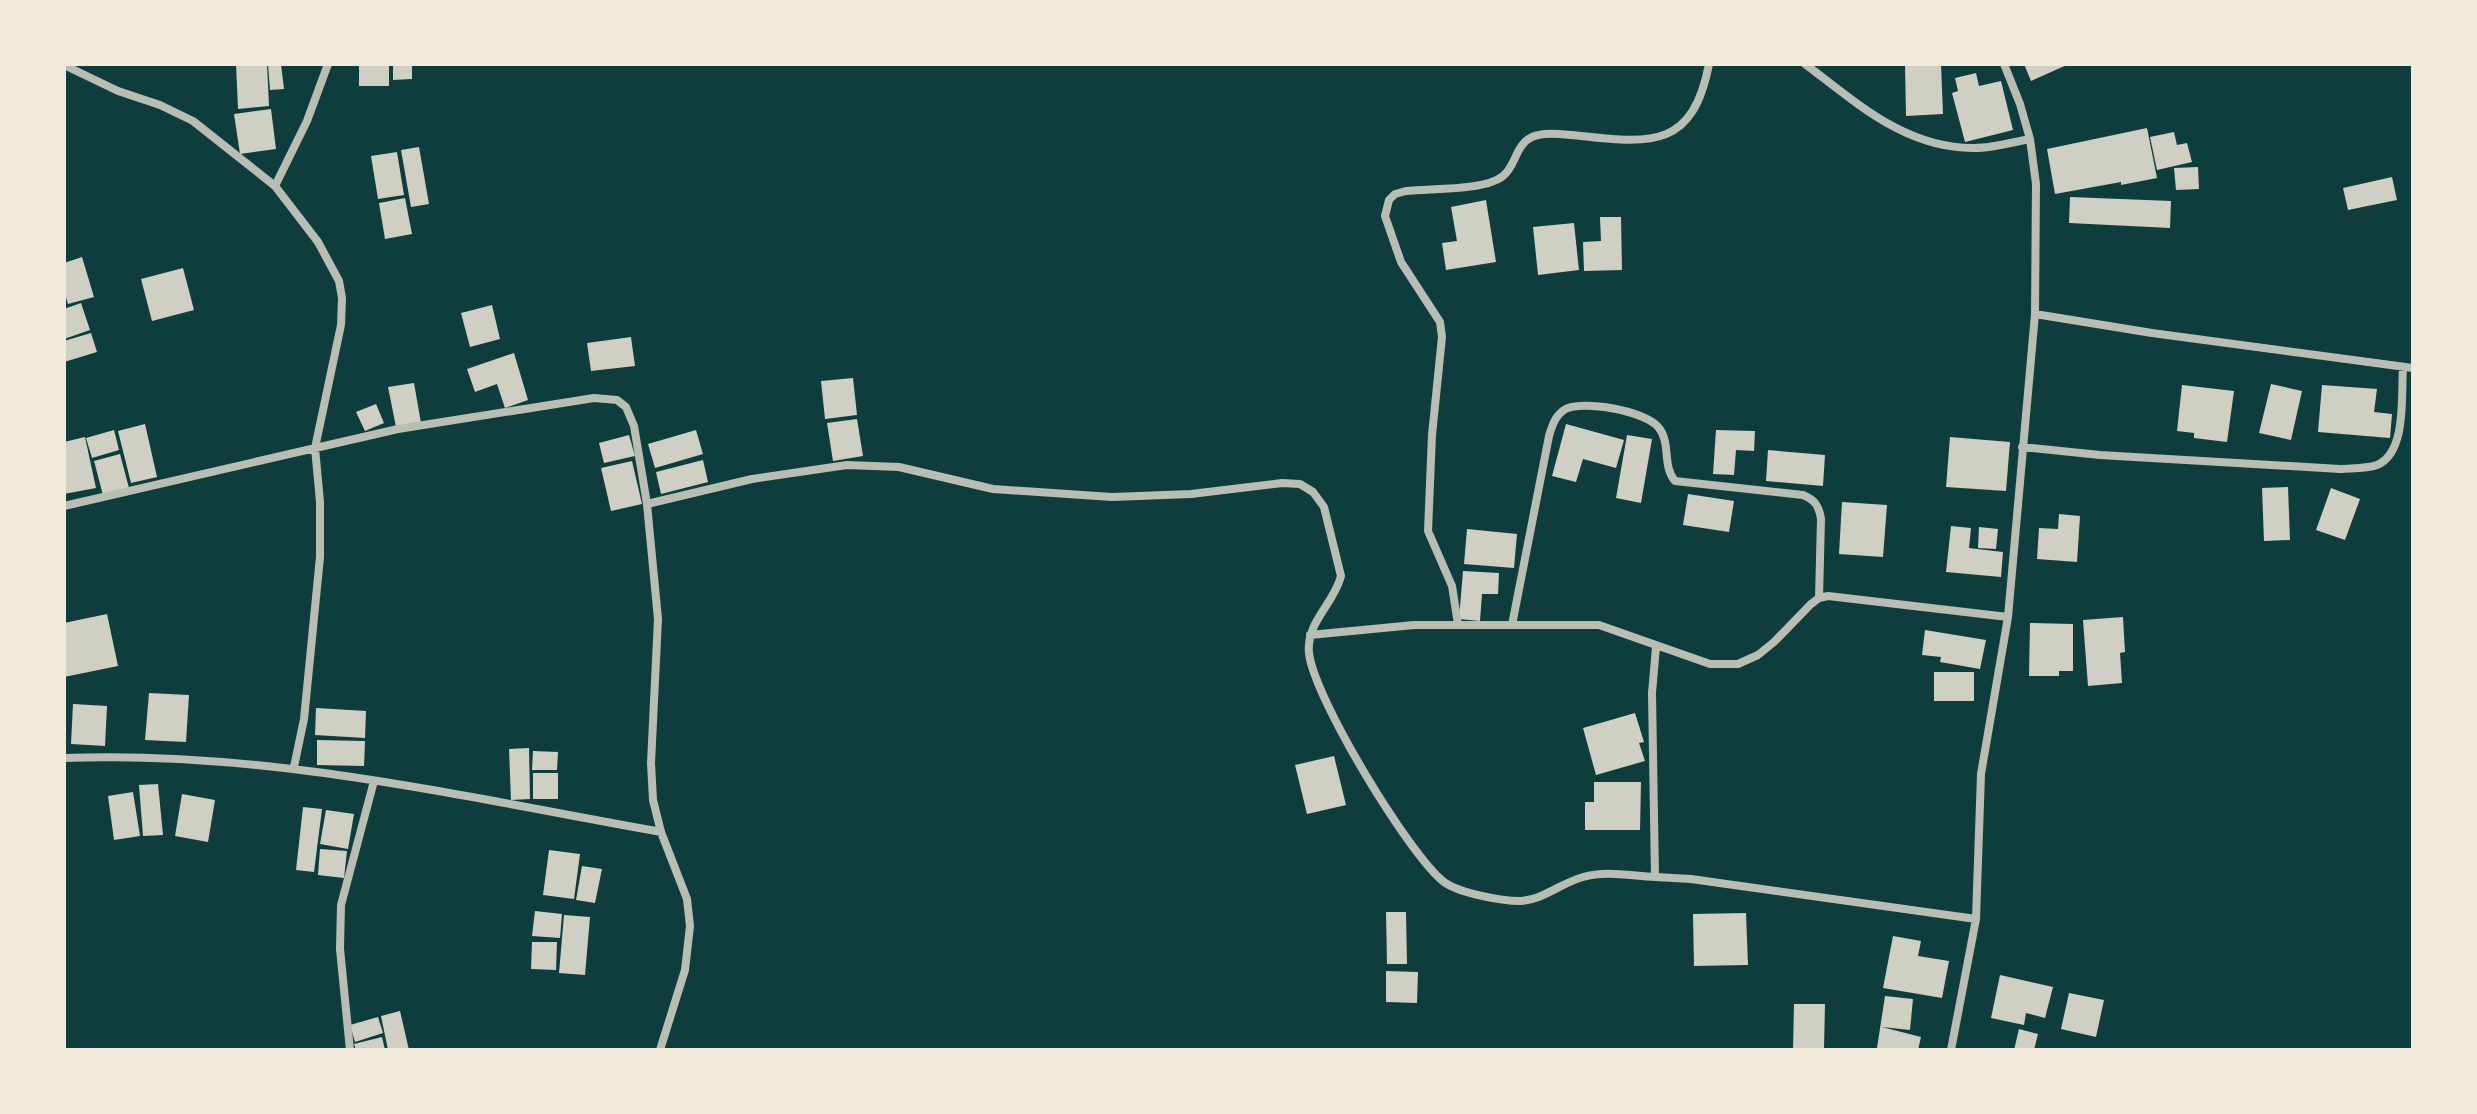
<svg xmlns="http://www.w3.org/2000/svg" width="2477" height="1114" viewBox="0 0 2477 1114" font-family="'DejaVu Sans',sans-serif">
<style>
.building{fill:#cfcfc3}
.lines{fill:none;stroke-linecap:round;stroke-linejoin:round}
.minor{stroke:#b8beb3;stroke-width:8}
</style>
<rect width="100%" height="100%" fill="#0f3d3e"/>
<!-- building -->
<path class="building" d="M236,64H267L269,106L238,109Z
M268,64H281L284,89L270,90Z
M359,64H389V86H359Z
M393,64H412V79L393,80Z
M1905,64H1941L1943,114L1906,116Z
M2024,64H2069L2031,81Z
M1976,73L1979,86L2001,81L2013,130L1965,142L1952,93L1958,91L1955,78Z
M271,109L276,149L240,154L234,114Z
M2147,128L2157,178L2121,185V182L2055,194L2047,149Z
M2174,132L2177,145L2187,143L2192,162L2157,170L2150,137Z
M419,147L429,204L411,207L401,150Z
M397,152L404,195L378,199L371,156Z
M2198,167L2199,189L2176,190L2174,168Z
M2392,177L2397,200L2348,210L2343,188Z
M2070,197L2171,201L2170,228L2069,223Z
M405,198L412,234L385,239L379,203Z
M1486,200L1496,262L1446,270L1442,243L1457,241L1451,207Z
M1600,217H1621L1622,270L1584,271L1583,242L1601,241Z
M1574,223L1579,270L1538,275L1533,227Z
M82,257L94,297L68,304L64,291V263Z
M183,268L194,310L152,321L141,279Z
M81,303L90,330L64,339V309Z
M492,305L500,339L470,347L461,313Z
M91,333L97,352L64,362V341Z
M631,337L635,366L591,371L587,343Z
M514,353L528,400L505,408L497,384L475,392L467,369Z
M853,378L857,415L825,419L821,381Z
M414,383L421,423L396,427L388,387Z
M2271,384L2302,391L2291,440L2259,433Z
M2182,385L2234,391L2227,442L2194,438V433L2177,431Z
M2322,385L2377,389L2374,412L2392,414L2390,438L2318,432Z
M376,404L384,423L365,431L356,412Z
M857,419L863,456L833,461L827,423Z
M145,424L157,477L131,483L118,431Z
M1566,424L1624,440L1616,468L1583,459L1576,482L1552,476Z
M114,430L119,450L92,458L86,438Z
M696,430L703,454L655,468L648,444Z
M1716,430L1755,431L1754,451L1736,450L1734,475L1713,474Z
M629,435L635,456L604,463L599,443Z
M1627,435L1652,439L1641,503L1616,498Z
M85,437L96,488L64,494V442Z
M1950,437L2010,442L2006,491L1946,487Z
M1768,450L1825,455L1823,486L1766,481Z
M120,454L129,488L103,495L94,461Z
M703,460L708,482L661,494L656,472Z
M632,461L642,504L611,511L601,468Z
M2288,487L2290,540L2264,541L2262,488Z
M2331,488L2360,499L2345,540L2316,530Z
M1688,494L1734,501L1729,532L1683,525Z
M1842,502L1887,505L1883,557L1839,554Z
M2059,514L2080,516L2077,562L2037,559L2039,528L2058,529Z
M1951,526L1971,528L1969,548L2003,552L2001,577L1946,572Z
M1979,527L1998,529L1996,549L1978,548Z
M1467,529L1517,534L1514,568L1464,564Z
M1463,571L1499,573L1498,594H1482L1480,621L1459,619Z
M107,614L118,666L64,677V623Z
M2123,617L2125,652L2120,653L2122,683L2088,686L2083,620Z
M2030,623L2073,624V671H2059V676H2029Z
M1925,630L1986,640L1980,669L1940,662L1941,657L1922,655Z
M1934,672H1974V701H1934Z
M149,693L189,695L186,742L145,740Z
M73,704L107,706L105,746L71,744Z
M316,708L366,711L365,738L315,735Z
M1635,713L1644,742L1639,743L1645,761L1596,775L1583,728Z
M317,740L365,741L364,766L317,765Z
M529,748L530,799L511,800L509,749Z
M533,751L558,752L557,770H532Z
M1334,756L1346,805L1307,814L1295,765Z
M533,773H558V799H533Z
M1594,782H1641L1640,830H1585V802H1594Z
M158,784L163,835L143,836L139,785Z
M133,792L140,836L114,840L108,796Z
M182,794L215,800L208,842L175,836Z
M303,807L322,809L314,872L296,870Z
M326,810L354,814L348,849L320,844Z
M320,849L347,851L344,878L318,875Z
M549,850L580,854L574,899L543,895Z
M582,866L602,869L595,903L576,900Z
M535,911L562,914L560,938L532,936Z
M1386,912H1406L1407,964H1387Z
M1746,913L1748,965L1694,966L1693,914Z
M564,915L590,917L585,975L559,973Z
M1893,936L1921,941L1918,956L1949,961L1942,998L1883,988Z
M532,942H557L556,970L531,969Z
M1386,971L1418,972L1417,1003L1386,1002Z
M2000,975L2053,987L2045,1018L2026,1013L2024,1025L1991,1018Z
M2069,993L2104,1000L2096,1037L2061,1029Z
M1885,996L1913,999L1910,1030L1882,1027L1921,1037L1918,1050L1877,1048Z
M1794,1004H1825L1824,1049H1793Z
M400,1011L409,1050H388L381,1016Z
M378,1017L383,1033L355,1042L350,1025Z
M2019,1029L2038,1034L2034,1050H2014Z
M382,1037L385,1050H356L354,1044Z"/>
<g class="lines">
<!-- minor -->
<path class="minor" d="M1805,64C1857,103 1906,149 1975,148C1993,148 2013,142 2030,139
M64,65L118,91L160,105L193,121L275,186L318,242L339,281L342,298L341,325L315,448L320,502V557L304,719L294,767
M275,186L307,121L328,64
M2035,314L2152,333L2413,368
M2022,447L2100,455L2340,469C2352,468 2366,469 2377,465C2407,453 2401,395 2403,367
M647,504L752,479L847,465L899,467L993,489L1112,497L1191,494L1282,483L1300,484L1313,492L1324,507L1341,576C1334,604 1306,622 1309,653C1313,696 1409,855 1444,882C1459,893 1501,901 1520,901C1543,900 1561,883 1583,877C1606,870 1632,876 1655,877
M64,506L398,429L594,398L617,400L626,407L634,426L647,504L658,619L651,763L653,800L661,832L687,899L690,926L685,970L660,1050
M1458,624L1452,586L1428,531L1432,435L1442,337L1440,322L1401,262L1385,216L1389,200L1395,194L1406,191C1431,188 1485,191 1503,176C1516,166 1515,145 1532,137C1546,131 1566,135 1581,136C1653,144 1693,147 1709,64
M1512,625L1549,436C1552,426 1555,416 1564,410C1581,399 1647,411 1659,428C1671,443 1662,466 1675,481L1803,495C1815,500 1819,506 1821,519L1819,598
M1310,635L1414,625H1599L1710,664H1738L1758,655L1774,642L1811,604L1819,598L1828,596L2008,617
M1656,647L1652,693L1655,877L1691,879L1976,919
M64,758C265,750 464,797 661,832
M350,1050L340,949L341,905L374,781
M1951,1050L1976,919L1981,774L2008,617L2035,314L2036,184L2030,139L2020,104L2004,64"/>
</g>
<!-- border -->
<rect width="2477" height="1114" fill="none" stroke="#f1e9da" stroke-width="132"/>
</svg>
